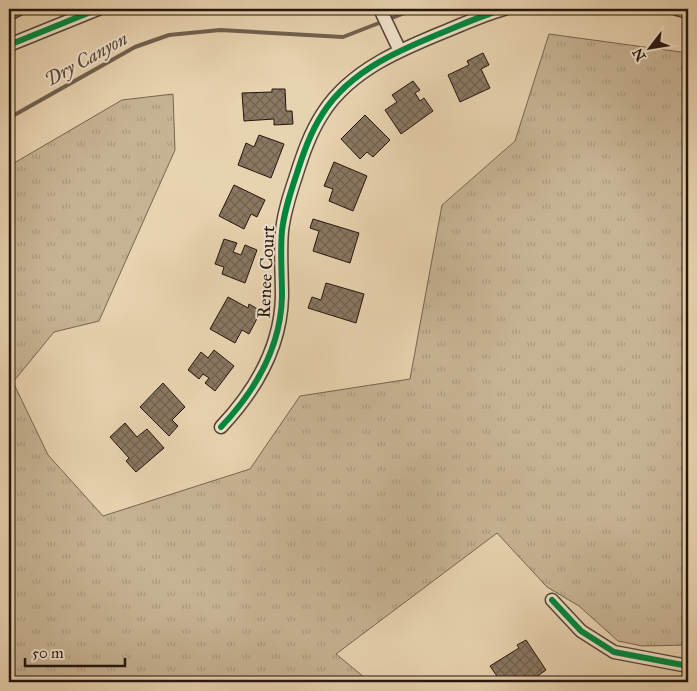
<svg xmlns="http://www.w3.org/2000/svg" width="697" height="691" viewBox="0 0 697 691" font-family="'IM FELL Great Primer',serif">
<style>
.grass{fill:url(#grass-tufts);stroke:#766450}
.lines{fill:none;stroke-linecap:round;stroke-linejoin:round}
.stream{stroke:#71604e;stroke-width:4}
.building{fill:url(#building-cross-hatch);stroke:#24150d}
.street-casing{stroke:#554436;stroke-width:15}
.street{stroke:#f0e2cc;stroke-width:12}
.cycleway-casing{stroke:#f0e2cc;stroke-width:9}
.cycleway{stroke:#00873e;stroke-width:6}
.labels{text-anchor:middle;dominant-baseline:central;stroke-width:4;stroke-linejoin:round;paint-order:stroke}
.street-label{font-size:18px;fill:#24150d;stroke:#f0e2cc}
.water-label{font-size:19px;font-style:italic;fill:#584738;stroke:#f0e2cc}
</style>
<defs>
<pattern id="grass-tufts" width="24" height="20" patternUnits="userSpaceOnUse" patternTransform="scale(1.25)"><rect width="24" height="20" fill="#c7b394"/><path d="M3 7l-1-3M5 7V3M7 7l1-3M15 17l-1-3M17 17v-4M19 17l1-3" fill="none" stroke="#ab997e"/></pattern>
<pattern id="building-cross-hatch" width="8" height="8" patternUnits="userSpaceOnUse" patternTransform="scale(1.25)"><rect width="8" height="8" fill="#8a7862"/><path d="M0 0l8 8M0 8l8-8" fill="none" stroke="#71614f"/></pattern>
</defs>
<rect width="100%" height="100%" fill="#e8d3b0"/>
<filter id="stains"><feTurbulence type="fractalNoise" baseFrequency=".004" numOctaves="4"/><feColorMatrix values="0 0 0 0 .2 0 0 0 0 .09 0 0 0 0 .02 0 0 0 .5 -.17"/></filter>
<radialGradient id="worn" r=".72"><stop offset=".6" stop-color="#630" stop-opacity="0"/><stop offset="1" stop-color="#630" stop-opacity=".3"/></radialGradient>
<!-- grass -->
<path class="grass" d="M549,34L688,53V645L642,646L618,641L579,606L547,587L497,533L336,654L370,682H9V166L122,100L173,94L175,150L99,321L54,332L13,382L48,455L103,516L250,469L300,396L410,379L442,205L515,141Z"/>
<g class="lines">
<!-- stream -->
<path class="stream" d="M9,118L135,47L169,35L220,30L343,37L415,9"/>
</g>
<!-- building -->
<path class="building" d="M9,9H19L22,15L9,22Z
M483,53L489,65L481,69L490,88L460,102L448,75L469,65L467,61Z
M413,81L420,90L415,93L420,101L424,98L433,111L401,134L385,110L397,102L392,95Z
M272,89H285L286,111H292L293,124L274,125V119L244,121L242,93L272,92Z
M365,115L390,140L373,157L367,152L360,159L341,139Z
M259,135L284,144L271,178L238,165L246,143L254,147Z
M334,162L367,176L353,211L329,201L333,189L324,186Z
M234,185L265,200L257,217L251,214L244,229L219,216Z
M313,219L359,233L350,263L313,251L319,231L310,228Z
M224,239L237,243L233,252L241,255L245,245L257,250L245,283L222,274L224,267L215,264Z
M326,283L364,294L356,323L308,308L312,297L321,300Z
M228,297L248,308L249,304L261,311L249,334L242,330L235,343L210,329Z
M214,350L234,366L215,391L205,383L209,378L203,374L199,379L188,370L201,352L208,358Z
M163,383L185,407L172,420L178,426L169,436L140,407Z
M125,423L137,437L147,429L164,448L136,472L126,461L129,458L110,437Z
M526,640L546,670L529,682H515L511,676L501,682L490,666L519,648L517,645Z"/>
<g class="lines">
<!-- street casing -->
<g class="street-casing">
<path id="street" d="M380,9L400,51
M677,9L688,12
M9,45L98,9
M221,427C255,391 281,347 282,296C282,274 280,252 282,231C284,212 290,194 296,176C303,154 310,133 323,113C351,69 404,48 451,29C468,22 486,14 504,9
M552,600L581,631L614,652L688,666"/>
</g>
<!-- street -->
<use href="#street" class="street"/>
<!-- cycleway casing -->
<g class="cycleway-casing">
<path id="cycleway" d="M9,45L98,9
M221,427C255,391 281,347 282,296C282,274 280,252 282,231C284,212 290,194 296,176C303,154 310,133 323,113C351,69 404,48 451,29C468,22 486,14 504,9
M552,600L581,631L614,652L688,666"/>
</g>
<!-- cycleway -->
<use href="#cycleway" class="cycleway"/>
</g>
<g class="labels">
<!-- street labels -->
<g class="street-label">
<text transform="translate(266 272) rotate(-87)">Renee Court</text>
</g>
<!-- water labels -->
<g class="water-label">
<text transform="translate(86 59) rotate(-29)">Dry Canyon</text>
</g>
</g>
<!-- margin -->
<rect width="697" height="691" fill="none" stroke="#e8d3b0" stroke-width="30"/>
<rect x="10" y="10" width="677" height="671" fill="none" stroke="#24150d" stroke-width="2.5"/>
<rect x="15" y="15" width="667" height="661" fill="none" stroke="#24150d"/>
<!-- north arrow -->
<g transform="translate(650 48) rotate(239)" stroke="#f0e2cc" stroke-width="4" paint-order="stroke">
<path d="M0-4L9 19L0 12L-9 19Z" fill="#24150d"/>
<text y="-8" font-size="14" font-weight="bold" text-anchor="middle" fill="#24150d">N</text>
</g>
<!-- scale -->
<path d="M25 658v8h100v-8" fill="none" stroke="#24150d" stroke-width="2.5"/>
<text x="32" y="658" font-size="15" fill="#24150d" stroke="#f0e2cc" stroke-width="4" paint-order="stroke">50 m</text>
<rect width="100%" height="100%" filter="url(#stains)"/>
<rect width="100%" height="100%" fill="url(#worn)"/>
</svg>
